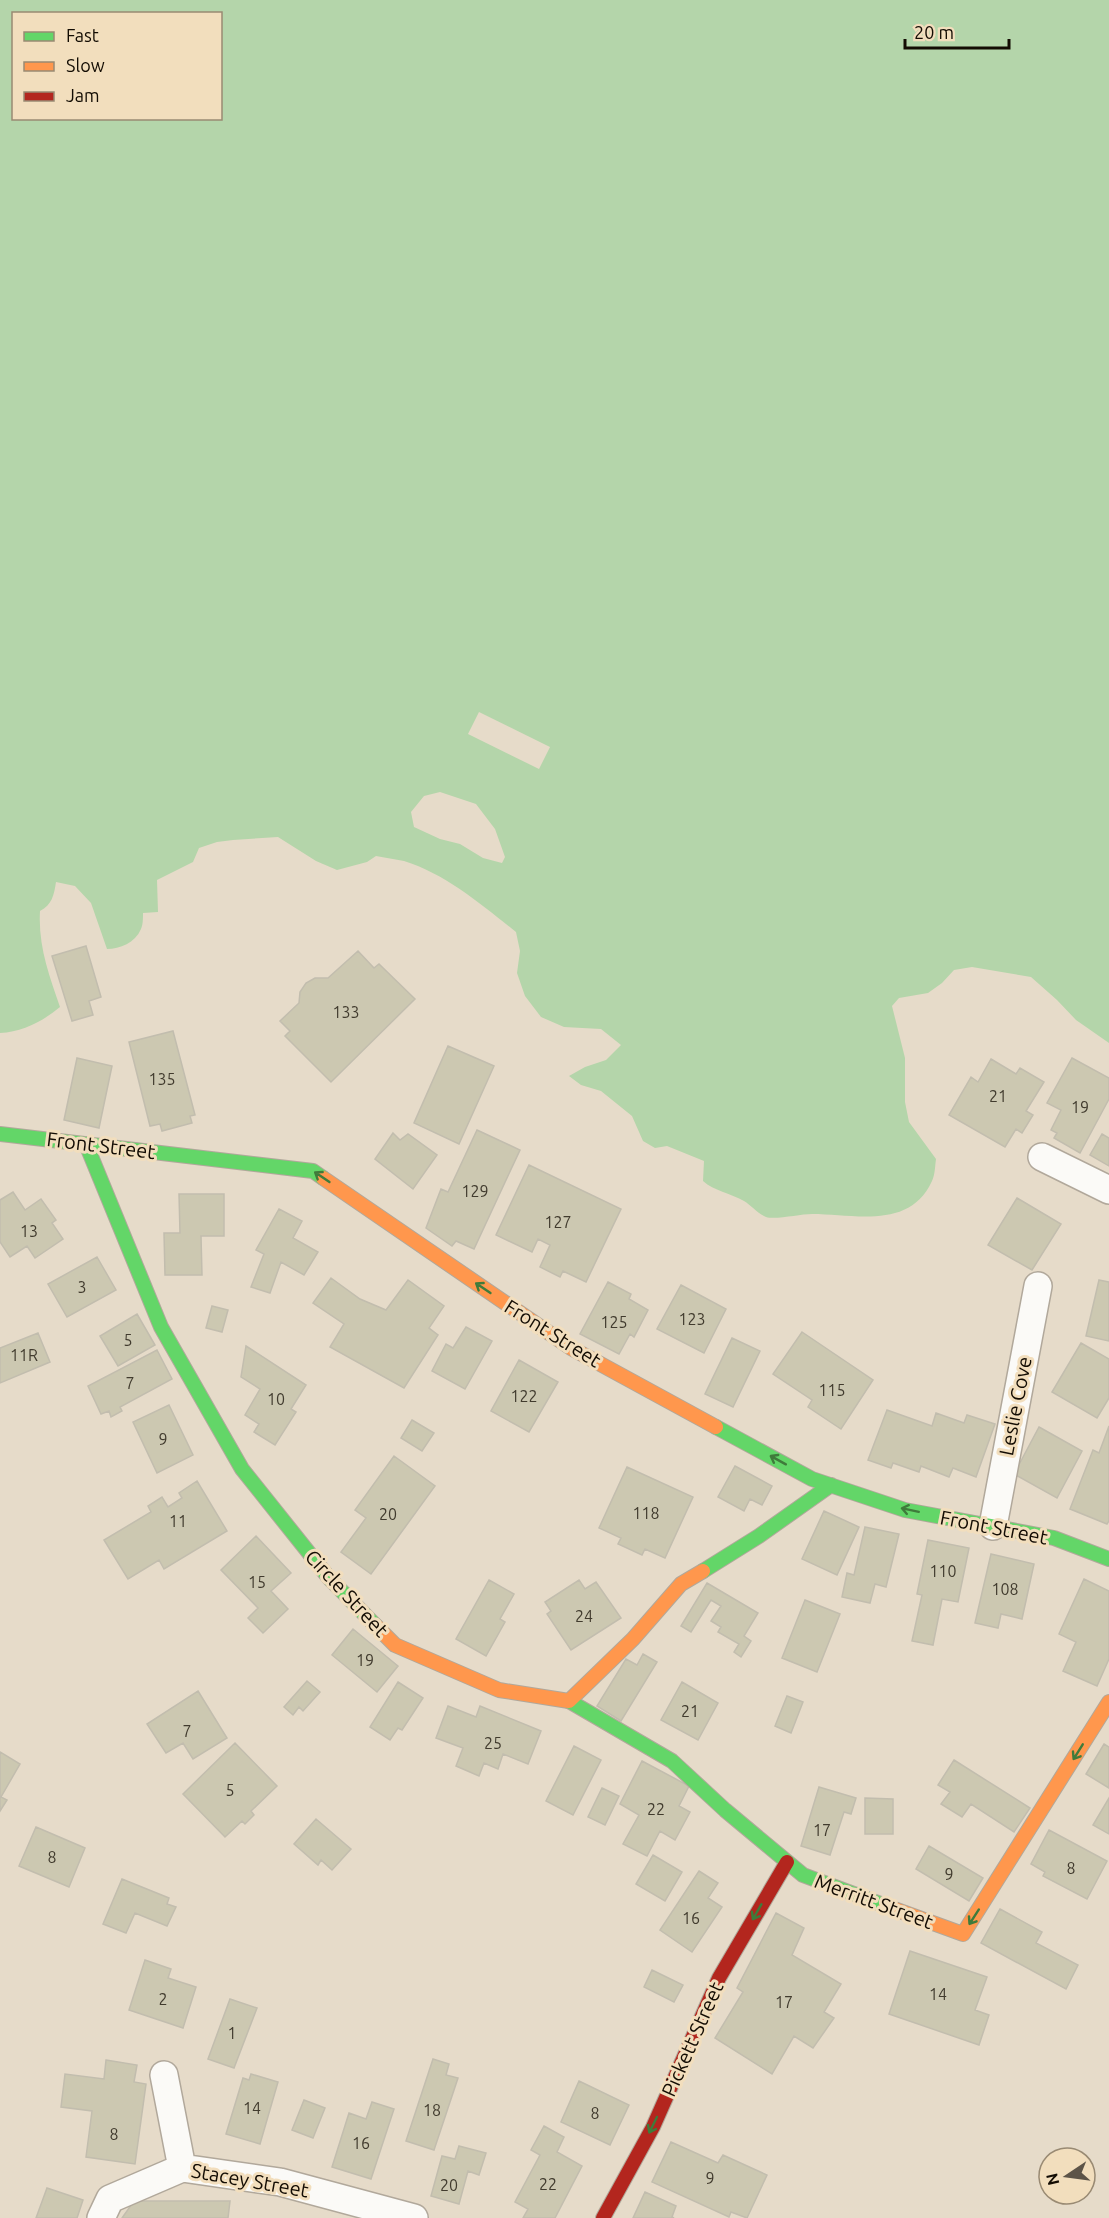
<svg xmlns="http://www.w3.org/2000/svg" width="1109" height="2218" viewBox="0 0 1109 2218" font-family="Ubuntu,sans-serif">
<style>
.water{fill:#b4d5aa;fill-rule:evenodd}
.pier{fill:#e6dbc9}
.building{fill:#ccc8b1;stroke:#c2bdae;stroke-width:1.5}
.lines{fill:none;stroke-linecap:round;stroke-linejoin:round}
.street-casing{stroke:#b1a89b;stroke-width:30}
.fast-casing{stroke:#b1a89b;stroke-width:16}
.slow-casing{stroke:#b1a89b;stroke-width:16}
.jam-casing{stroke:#b1a89b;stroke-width:16}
.street{stroke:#fbfaf7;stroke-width:27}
.fast{stroke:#63d668;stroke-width:14}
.slow{stroke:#ff974d;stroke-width:14}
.jam{stroke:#b3261e;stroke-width:14}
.oneway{stroke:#3f7b3b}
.labels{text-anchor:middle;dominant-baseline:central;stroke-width:6;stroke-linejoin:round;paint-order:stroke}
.number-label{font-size:16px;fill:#413b2e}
.street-label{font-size:20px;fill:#130c03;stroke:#f2debd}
</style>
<rect width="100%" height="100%" fill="#e6dbc9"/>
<!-- water -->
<path class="water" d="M0,0H1109V1043L1076,1020L1057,1000L1031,977L972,967L954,970L942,983L928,993L899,998L892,1006L905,1058V1102L909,1122L936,1159C935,1166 935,1175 932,1181C910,1230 854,1214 812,1214C800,1214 776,1220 766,1217C758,1214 751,1205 744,1201C730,1193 714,1191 703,1181L704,1161L667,1146L655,1148L643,1141L632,1116L601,1091L581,1085L569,1076L585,1067L606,1060L621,1045L601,1029L564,1027L541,1017L525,996L517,973L520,951L516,932C482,905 446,874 404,861C395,859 385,858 376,856L367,862L337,870L316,861L278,837L233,840L217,842L199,848L193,862L157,880L158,912L143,913C143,918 143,925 141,929C135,943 120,949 107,949L91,903L75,886L56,882C54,895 52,905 40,911C38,946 49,975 60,1007C43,1021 23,1032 0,1033ZM14,14H220V118H14ZM440,792L476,804L495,829L505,857L502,863L483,858L460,844L440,839L414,827L411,812L424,796Z"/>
<!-- pier -->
<path class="pier" d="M479,712L550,747L539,769L468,734Z"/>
<!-- building -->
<path class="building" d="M86,946L101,997L89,1001L93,1015L72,1021L52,956Z
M358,951L374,968L379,964L415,999L331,1082L285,1036L290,1031L280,1021L299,1003L300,992L306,983L315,978H328Z
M173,1031L195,1115L190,1116L192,1123L162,1131L160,1124L150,1126L129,1042Z
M448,1046L494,1066L459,1144L414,1123Z
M77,1058L112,1066L99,1128L64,1120Z
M1072,1058L1109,1078V1099L1080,1153L1054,1138L1057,1133L1051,1130L1061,1110L1047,1103Z
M991,1059L1016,1074L1020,1068L1044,1082L1026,1111L1033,1115L1022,1133L1016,1129L1005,1147L949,1115L971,1077L978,1082Z
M477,1130L520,1150L474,1249L456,1241L452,1246L426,1228L441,1189L448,1192Z
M393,1133L400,1140L408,1134L437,1155L413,1189L375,1159Z
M1102,1134L1109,1138V1166L1090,1155Z
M529,1165L621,1209L586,1282L563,1271L560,1277L540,1267L550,1245L538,1239L532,1252L496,1235Z
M13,1192L25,1210L41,1199L56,1220L52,1223L63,1239L35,1258L27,1246L10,1257L0,1242V1200Z
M179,1194H224V1236H201L202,1275H165L164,1233H180Z
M1017,1198L1061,1224L1032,1270L988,1245Z
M279,1209L302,1221L293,1238L318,1252L304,1275L281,1262L270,1293L251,1287L264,1254L256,1250Z
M97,1257L116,1290L67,1317L48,1284Z
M331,1278L360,1299L386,1310L408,1280L444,1306L429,1328L438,1335L404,1388L330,1347L344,1324L313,1303Z
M1099,1280L1109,1282V1341L1086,1336Z
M608,1282L631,1294L629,1299L648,1310L634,1337L630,1334L619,1354L580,1334Z
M681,1285L726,1309L704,1353L657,1329Z
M212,1306L228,1310L222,1332L206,1328Z
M137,1314L155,1345L118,1366L100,1336Z
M466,1327L492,1341L465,1389L432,1371L446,1344L453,1348Z
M802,1332L873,1380L841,1429L808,1407L812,1400L773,1374Z
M38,1333L50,1362L0,1383V1348Z
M732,1338L760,1351L733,1407L705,1394Z
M1081,1343L1109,1359V1398L1097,1418L1052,1392Z
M246,1346L306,1385L291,1409L296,1412L275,1445L254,1432L259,1424L245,1415L260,1389L241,1377Z
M157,1350L172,1379L120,1407L122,1411L111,1417L109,1411L101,1414L88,1386Z
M519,1360L558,1382L529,1432L491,1411Z
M169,1405L193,1455L157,1473L133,1422Z
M887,1410L932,1426L936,1413L964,1423L967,1415L995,1424L976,1477L953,1468L949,1477L921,1466L919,1472L893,1463L891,1468L868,1460Z
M412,1420L434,1433L422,1451L401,1438Z
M1109,1426V1521L1107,1524L1070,1509L1093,1450L1099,1453Z
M1039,1427L1082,1451L1057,1498L1014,1474Z
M394,1456L435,1486L371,1574L341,1552L366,1518L355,1510Z
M735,1466L772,1486L762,1505L750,1499L744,1511L718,1497Z
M627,1467L693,1497L665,1558L645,1549L642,1555L618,1544L621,1538L599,1528Z
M197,1481L227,1531L164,1569L159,1560L128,1579L104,1540L151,1512L148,1506L162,1497L168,1507L182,1498L179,1493Z
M824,1511L859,1527L837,1575L802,1559Z
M865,1527L899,1534L886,1587L875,1584L870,1603L842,1597L847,1573L854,1575Z
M256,1536L291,1573L271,1591L288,1609L263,1633L248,1618L258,1608L221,1570Z
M928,1540L969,1548L958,1602L942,1599L933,1645L912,1641L922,1595L917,1594Z
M991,1554L1034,1564L1022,1619L1001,1614L998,1628L975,1623Z
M1084,1579L1109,1591V1659L1097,1686L1063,1671L1076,1642L1059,1634Z
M489,1580L514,1594L500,1619L505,1622L486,1656L456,1639Z
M579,1580L585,1589L596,1582L621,1618L571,1650L547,1614L551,1611L545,1602Z
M707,1583L758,1613L744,1636L751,1641L741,1657L734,1652L739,1644L718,1632L721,1627L711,1621L721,1606L711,1600L691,1632L681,1626Z
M805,1600L840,1614L817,1672L782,1658Z
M353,1629L398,1666L377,1692L332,1655Z
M643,1654L657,1662L621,1721L597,1706L626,1659L637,1665Z
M307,1681L320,1692L303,1711L299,1707L293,1715L284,1707Z
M398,1682L423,1698L402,1730L398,1728L390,1740L370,1727Z
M682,1682L718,1703L698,1740L661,1720Z
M198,1691L227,1738L193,1759L183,1743L166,1753L147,1724Z
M787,1696L803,1702L791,1733L775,1726Z
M448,1706L476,1717L480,1706L541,1731L528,1764L503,1754L498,1769L484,1763L479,1776L456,1766L463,1748L436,1738Z
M235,1743L277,1786L251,1811L254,1815L245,1824L242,1821L225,1837L183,1794Z
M1104,1744L1109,1747V1788L1086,1774Z
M574,1746L601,1760L573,1815L546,1801Z
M0,1752L20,1764L1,1797L7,1800L0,1811Z
M954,1760L1030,1808L1014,1832L971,1804L962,1817L941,1804L950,1792L938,1785Z
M642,1761L689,1786L679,1806L690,1812L675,1840L660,1831L647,1856L623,1844L639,1815L620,1804Z
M819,1787L856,1798L851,1814L844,1812L830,1855L801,1846Z
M602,1788L619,1796L605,1825L588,1817Z
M865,1798L893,1799V1834H865Z
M1109,1798V1834L1093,1825Z
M316,1819L351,1849L332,1870L321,1860L318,1865L294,1844Z
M36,1827L85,1848L69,1887L19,1866Z
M1049,1830L1107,1861L1087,1899L1043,1876L1045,1872L1031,1864Z
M929,1846L983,1878L969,1901L916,1869Z
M653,1855L682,1872L665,1901L636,1884Z
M699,1871L718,1883L708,1898L722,1907L692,1952L660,1930Z
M122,1879L169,1898L167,1904L176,1907L167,1926L135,1913L126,1933L103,1924Z
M1000,1909L1042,1932L1036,1943L1078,1965L1066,1989L981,1943Z
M776,1913L804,1928L792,1955L841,1984L824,2012L834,2018L813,2048L794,2036L772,2074L715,2038L743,1992L737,1988Z
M910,1951L987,1977L975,2010L989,2015L979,2045L889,2014Z
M145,1960L171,1969L168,1978L196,1987L183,2028L129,2010Z
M652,1970L683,1985L674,2002L644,1987Z
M230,1999L257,2008L234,2068L208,2059Z
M433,2059L449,2064L446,2075L458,2078L434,2150L406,2141Z
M106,2060L137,2065L134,2082L146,2084L135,2164L86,2157L92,2111L61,2107L65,2074L104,2079Z
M251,2074L278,2082L260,2144L226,2134L243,2078L249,2080Z
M579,2081L629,2105L610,2145L561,2122Z
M304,2100L325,2108L313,2138L292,2130Z
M372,2102L394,2109L371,2179L332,2167L349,2113L366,2119Z
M544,2126L564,2137L557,2152L582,2166L555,2218H523L528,2209L515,2202L540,2155L531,2150Z
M671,2142L718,2163L723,2155L767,2175L747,2218L731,2212L729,2217L652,2182Z
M459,2146L486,2153L479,2175L468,2171L459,2204L431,2196L442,2156L455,2159Z
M47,2188L83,2200L77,2218H36Z
M645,2192L676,2206L672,2217L674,2218H633Z
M134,2201H230L228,2218H122Z"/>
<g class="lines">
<!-- street casing -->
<g class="street-casing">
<path id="street" d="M1042,1157L1109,1190
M993,1526L1038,1286
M164,2075L182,2168
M101,2218L110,2199L182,2168L280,2182L414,2218"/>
</g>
<!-- fast casing -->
<g class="fast-casing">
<path id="fast" d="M0,1134L313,1171L323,1178
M86,1144L161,1327L242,1469L329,1578L375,1625
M716,1427L812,1479L905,1510L1054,1538L1109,1559
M703,1571L759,1536L831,1485
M569,1701L672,1761L725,1810L803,1875L886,1906"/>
</g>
<!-- slow casing -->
<g class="slow-casing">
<path id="slow" d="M323,1178L571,1348L716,1427
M375,1625L395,1645L499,1690L569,1701L633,1639L681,1584L703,1571
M886,1906L963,1934L1109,1702"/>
</g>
<!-- jam casing -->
<g class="jam-casing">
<path id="jam" d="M603,2218L653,2127L719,1978L787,1862"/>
</g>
<!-- street -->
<use href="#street" class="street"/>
<!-- fast -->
<use href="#fast" class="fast"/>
<!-- slow -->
<use href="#slow" class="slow"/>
<!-- jam -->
<use href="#jam" class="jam"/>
</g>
<!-- one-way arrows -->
<defs><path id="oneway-shaft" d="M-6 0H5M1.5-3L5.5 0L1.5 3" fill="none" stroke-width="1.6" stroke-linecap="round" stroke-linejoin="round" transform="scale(1.5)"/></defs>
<g class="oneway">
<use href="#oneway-shaft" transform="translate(322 1177) rotate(-146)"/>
<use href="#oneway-shaft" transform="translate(483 1288) rotate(-146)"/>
<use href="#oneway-shaft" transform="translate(778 1460) rotate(-151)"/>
<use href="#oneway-shaft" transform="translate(910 1510) rotate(-168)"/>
<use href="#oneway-shaft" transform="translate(1078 1752) rotate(122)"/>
<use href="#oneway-shaft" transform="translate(757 1912) rotate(120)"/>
<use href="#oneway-shaft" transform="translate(974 1917) rotate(123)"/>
<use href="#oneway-shaft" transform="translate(653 2125) rotate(116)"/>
</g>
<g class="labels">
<!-- number labels -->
<g class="number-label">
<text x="346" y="1012">133</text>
<text x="162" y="1079">135</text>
<text x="998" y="1096">21</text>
<text x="1080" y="1107">19</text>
<text x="475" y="1191">129</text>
<text x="558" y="1222">127</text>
<text x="29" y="1231">13</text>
<text x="82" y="1287">3</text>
<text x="692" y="1319">123</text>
<text x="614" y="1322">125</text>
<text x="128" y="1340">5</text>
<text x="24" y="1355">11R</text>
<text x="130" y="1383">7</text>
<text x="832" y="1390">115</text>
<text x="524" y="1396">122</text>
<text x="276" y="1399">10</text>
<text x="163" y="1439">9</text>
<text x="646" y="1513">118</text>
<text x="388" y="1514">20</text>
<text x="178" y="1521">11</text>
<text x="943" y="1571">110</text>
<text x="257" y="1582">15</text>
<text x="1005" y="1589">108</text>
<text x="584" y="1616">24</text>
<text x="365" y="1660">19</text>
<text x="690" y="1711">21</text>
<text x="187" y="1731">7</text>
<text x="493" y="1743">25</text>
<text x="230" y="1790">5</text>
<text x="656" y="1809">22</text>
<text x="822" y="1830">17</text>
<text x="52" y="1857">8</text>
<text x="1071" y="1868">8</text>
<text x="949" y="1874">9</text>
<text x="691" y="1918">16</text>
<text x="938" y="1994">14</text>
<text x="163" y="1999">2</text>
<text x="784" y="2002">17</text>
<text x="232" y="2033">1</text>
<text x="252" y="2108">14</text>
<text x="432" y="2110">18</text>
<text x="595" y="2113">8</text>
<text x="114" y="2134">8</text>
<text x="361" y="2143">16</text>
<text x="710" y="2178">9</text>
<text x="548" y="2184">22</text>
<text x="449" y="2185">20</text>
</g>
<!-- street labels -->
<g class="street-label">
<text transform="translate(101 1145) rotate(7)">Front Street</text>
<text transform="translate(553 1333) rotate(32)">Front Street</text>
<text transform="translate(1015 1406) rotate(-79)">Leslie Cove</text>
<text transform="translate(994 1527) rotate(11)">Front Street</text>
<text transform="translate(347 1593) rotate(47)">Circle Street</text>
<text transform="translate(874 1901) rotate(20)">Merritt Street</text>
<text transform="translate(692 2039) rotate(-66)">Pickett Street</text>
<text transform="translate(250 2180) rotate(10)">Stacey Street</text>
</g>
</g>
<!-- legend -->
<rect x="12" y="12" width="210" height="108" fill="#f2debd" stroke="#998a73" stroke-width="1.5"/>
<rect x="24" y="32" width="30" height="9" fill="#63d668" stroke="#998a73" stroke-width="1.5"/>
<text x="66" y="42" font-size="18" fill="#130c03">Fast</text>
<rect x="24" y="62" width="30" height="9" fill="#ff974d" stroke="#998a73" stroke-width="1.5"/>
<text x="66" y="72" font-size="18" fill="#130c03">Slow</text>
<rect x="24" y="92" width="30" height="9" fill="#b3261e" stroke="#998a73" stroke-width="1.5"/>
<text x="66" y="102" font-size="18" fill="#130c03">Jam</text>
<!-- north arrow -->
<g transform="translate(1067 2176) rotate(257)"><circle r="28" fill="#f2debd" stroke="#998a73" stroke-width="1.5"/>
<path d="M0-4.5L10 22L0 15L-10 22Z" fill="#5d5448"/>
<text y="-9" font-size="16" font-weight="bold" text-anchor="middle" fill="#130c03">N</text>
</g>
<!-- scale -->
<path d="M905 39v9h104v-9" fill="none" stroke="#130c03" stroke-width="3"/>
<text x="914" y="39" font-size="18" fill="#130c03" stroke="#f2debd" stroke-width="4.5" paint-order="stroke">20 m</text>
</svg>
